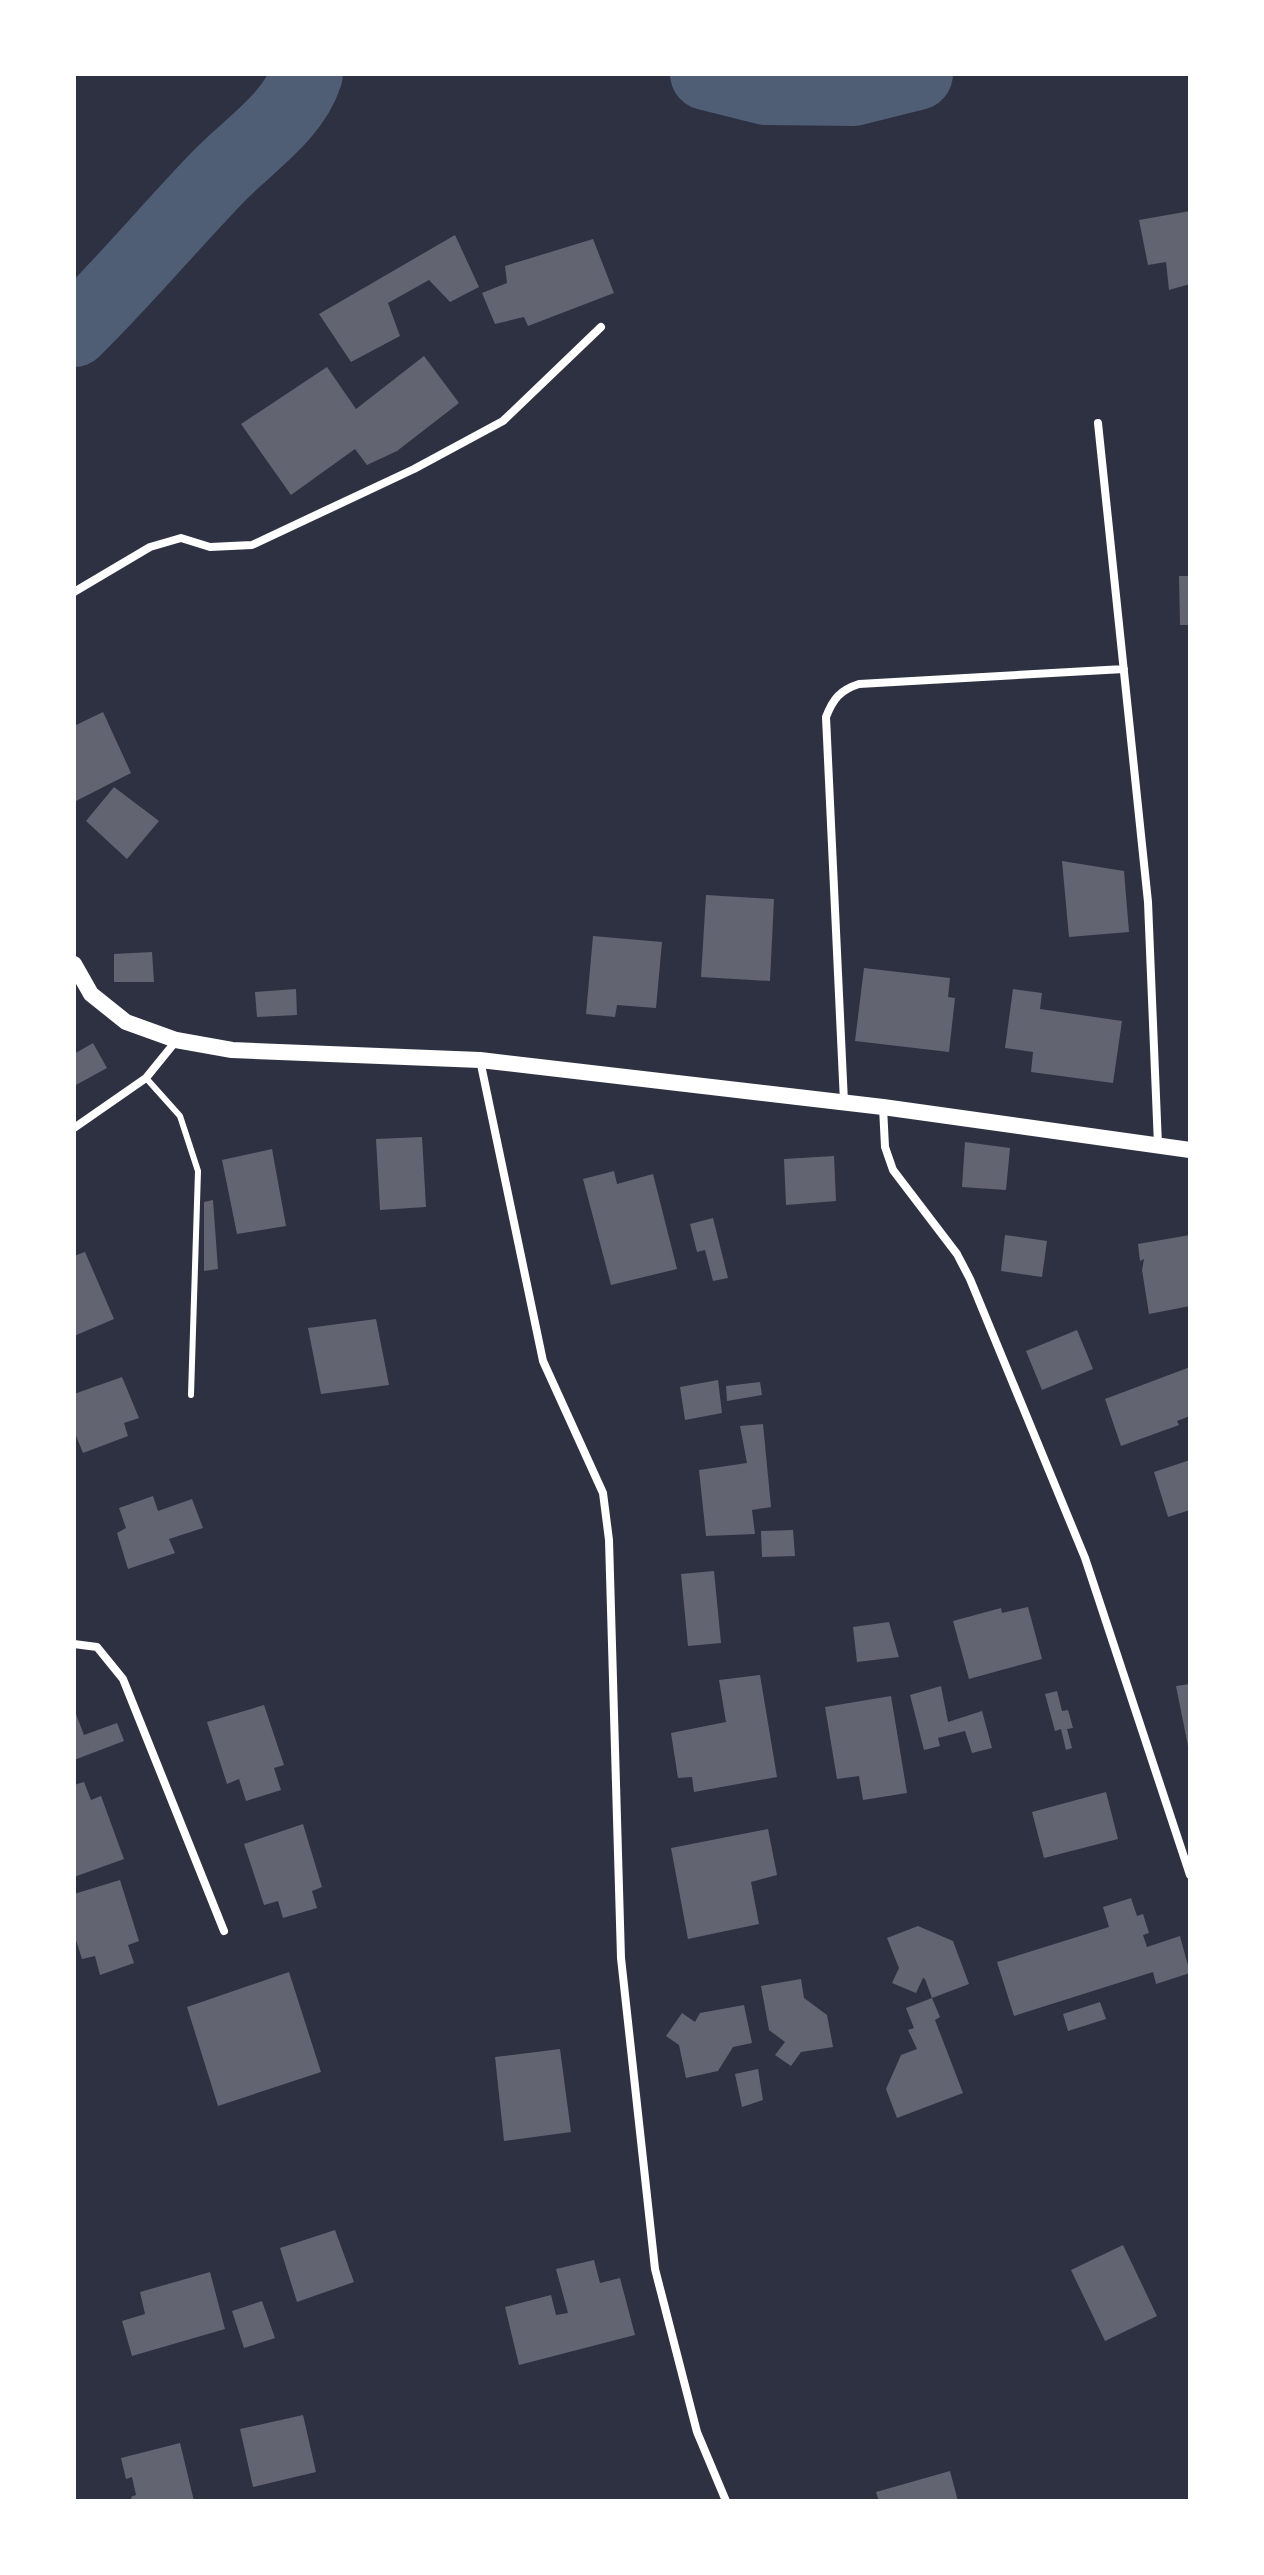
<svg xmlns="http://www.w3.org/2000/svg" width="1264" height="2575" viewBox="0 0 1264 2575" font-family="'Roboto Condensed',sans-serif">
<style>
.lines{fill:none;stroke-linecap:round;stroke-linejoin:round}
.river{stroke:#4f5d75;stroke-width:72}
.building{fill:#626471}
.service{stroke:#fff;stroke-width:6}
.minor{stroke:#fff;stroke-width:8}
.secondary{stroke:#fff;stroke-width:16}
</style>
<rect width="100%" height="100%" fill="#2d3142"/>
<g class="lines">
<!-- river -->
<path class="river" d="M706,74L766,89L853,90L917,74
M74,331C124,282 168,229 216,179C247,146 293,118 307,74"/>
</g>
<!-- building -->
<path class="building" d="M1190,211V284L1169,290L1166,262L1148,265L1139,220Z
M455,235L479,287L450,302L429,280L388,303L400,336L351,362L319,314Z
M593,239L614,293L528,326L524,317L495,324L482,293L507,283L505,266Z
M424,356L459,403L397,451L367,465L355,449L291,495L241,424L327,367L356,409Z
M1179,576H1190V625H1180Z
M103,712L131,773L74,802V726Z
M114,787L159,821L127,859L86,821Z
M1062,861L1124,871L1129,932L1069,937Z
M706,895L774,899L770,981L701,977Z
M593,936L662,942L656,1008L617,1005L615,1017L586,1014Z
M152,952L154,982H114V954Z
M864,968L950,978L948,997L955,998L949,1052L855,1041Z
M296,989L297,1015L257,1017L255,992Z
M1013,989L1042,993L1040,1009L1122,1021L1113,1083L1031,1072L1033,1052L1005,1048Z
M93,1043L107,1068L74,1086V1054Z
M422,1137L426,1207L380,1210L376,1139Z
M965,1142L1010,1148L1006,1190L962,1187Z
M272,1149L286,1226L237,1234L222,1160Z
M834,1156L836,1201L786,1205L784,1159Z
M614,1171L617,1184L653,1174L677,1269L611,1285L583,1179Z
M213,1200L218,1269L204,1271V1202Z
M713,1218L728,1278L713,1281L705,1250L697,1252L690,1224Z
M1005,1235L1047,1241L1042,1277L1001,1271Z
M1190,1235V1306L1149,1314L1142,1270L1144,1259L1140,1261L1138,1244Z
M85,1252L114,1319L74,1336V1256Z
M376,1319L389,1385L321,1394L308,1328Z
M1077,1330L1093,1369L1042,1390L1026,1351Z
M1190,1367V1416L1177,1421L1179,1425L1121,1446L1105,1399Z
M122,1377L139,1418L124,1423L128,1436L83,1453L74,1431V1394Z
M718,1380L722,1413L685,1420L680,1387Z
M760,1382L762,1395L727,1401L726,1386Z
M763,1424L771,1507L752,1510L755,1534L706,1536L699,1470L747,1463L740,1426Z
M1190,1460V1510L1168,1517L1154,1472Z
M153,1496L158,1511L192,1499L203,1528L169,1539L175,1553L128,1569L117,1533L126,1528L119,1508Z
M793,1530L795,1556L762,1557L761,1531Z
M714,1571L721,1643L688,1646L681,1574Z
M1028,1607L1042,1659L969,1679L953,1621L1001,1608L1002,1613Z
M889,1622L899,1657L857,1662L853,1627Z
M760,1675L777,1777L694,1792L692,1777L678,1778L671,1733L726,1722L719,1680Z
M1190,1684V1751H1189L1176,1686Z
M941,1686L948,1722L982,1711L992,1748L972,1753L965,1731L938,1738L940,1746L924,1750L910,1695Z
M1057,1691L1062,1711L1068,1710L1073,1728L1067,1729L1072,1748L1066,1750L1061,1729L1055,1731L1045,1694Z
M891,1696L907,1793L863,1800L859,1776L837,1779L825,1707Z
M264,1705L284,1765L274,1768L281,1790L246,1801L239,1779L227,1784L207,1722Z
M74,1709L84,1735L117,1723L124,1741L74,1760Z
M84,1782L91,1800L101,1796L124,1859L74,1877V1785Z
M1106,1792L1118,1839L1044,1858L1032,1812Z
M303,1824L322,1887L312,1891L317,1908L283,1918L278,1901L264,1905L244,1844Z
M768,1829L777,1875L751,1882L759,1924L688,1939L671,1848Z
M120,1880L139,1941L128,1945L134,1963L100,1975L95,1956L82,1959L74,1934V1894Z
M1131,1898L1137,1916L1143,1914L1149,1933L1143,1935L1147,1947L1180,1936L1190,1973L1156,1984L1153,1972L1014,2016L997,1962L1109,1927L1103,1907Z
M918,1926L953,1941L969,1984L932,1998L940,2017L935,2020L963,2093L897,2118L886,2089L901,2055L917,2049L908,2030L914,2028L906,2008L932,1998L925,1979L923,1978L916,1993L892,1983L899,1968L887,1938Z
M289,1972L321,2072L218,2106L187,2007Z
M801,1979L804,1998L827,2015L833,2047L801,2052L791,2066L775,2055L785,2042L769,2030L761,1986Z
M1100,2002L1106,2019L1068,2031L1063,2014Z
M744,2005L752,2043L733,2047L718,2071L686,2078L679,2045L666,2036L682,2013L695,2022L700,2013Z
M560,2049L571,2132L504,2141L495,2057Z
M758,2069L763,2100L742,2107L735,2074Z
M335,2230L354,2282L297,2302L280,2248Z
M1123,2245L1157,2316L1105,2341L1071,2270Z
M594,2260L600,2283L620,2278L635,2335L519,2365L505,2307L551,2295L556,2315L568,2313L556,2269Z
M210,2272L225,2329L132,2356L122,2321L145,2314L140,2292Z
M262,2301L275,2338L244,2348L232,2311Z
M303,2415L316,2472L253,2487L240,2429Z
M180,2443L194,2501H132L131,2497L136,2495L132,2477L126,2479L121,2458Z
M950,2471L958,2501H879L876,2492Z"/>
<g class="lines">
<!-- service -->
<path class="service" d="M146,1078L180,1116L198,1171L191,1395"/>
<!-- minor -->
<path class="minor" d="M1098,423L1148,902L1158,1145
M74,592L150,547L181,538L210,547L252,545L414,469L503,421L601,327
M480,1060L543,1361L603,1493L609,1540L621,1958L655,2269L697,2432L726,2501
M844,1102L826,717C833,699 840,690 859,684L1124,669
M883,1107L885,1147L893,1170L957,1254L970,1279L1085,1558L1190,1875
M74,1128L146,1078L176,1041
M74,1644L97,1647L123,1679L224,1931"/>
<!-- secondary -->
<path class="secondary" d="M74,964L91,994L126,1022L176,1040L232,1050L480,1060L883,1107L1190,1150"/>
</g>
<!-- border -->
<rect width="1264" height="2575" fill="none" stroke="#ffffff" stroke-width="152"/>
</svg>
